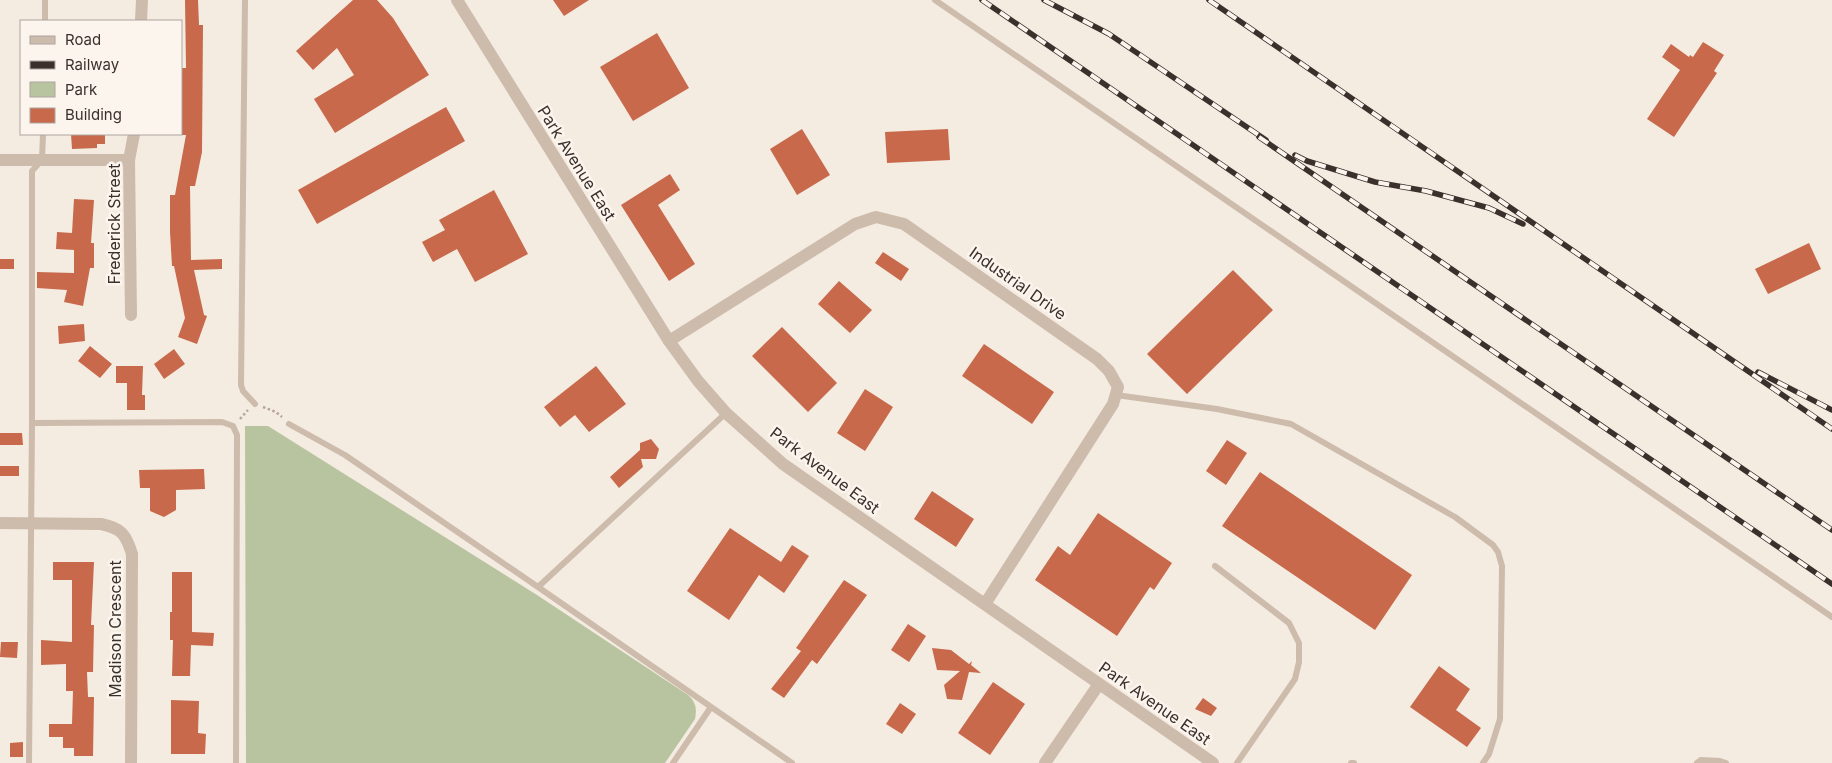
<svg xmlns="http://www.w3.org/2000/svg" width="1832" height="763" viewBox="0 0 1832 763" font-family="Inter,sans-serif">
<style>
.green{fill:#b8c4a0}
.building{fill:#c8694b}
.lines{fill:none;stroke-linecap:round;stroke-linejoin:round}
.path{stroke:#b9a596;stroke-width:2.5;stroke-dasharray:2.5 2.5;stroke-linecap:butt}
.service{stroke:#cdbbac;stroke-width:6}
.minor{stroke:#cdbbac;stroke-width:12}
.tertiary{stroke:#cdbbac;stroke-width:12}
.rail-casing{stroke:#3b302b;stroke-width:5.5}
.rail{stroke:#fbf5ee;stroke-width:4;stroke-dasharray:11;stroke-linecap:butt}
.labels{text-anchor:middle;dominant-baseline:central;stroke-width:5;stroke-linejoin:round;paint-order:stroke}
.street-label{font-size:16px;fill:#3b302b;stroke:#fbf5ee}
</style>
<rect width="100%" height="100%" fill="#f4ebe1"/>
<!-- green -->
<path class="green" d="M245,426H268L537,595L688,695C696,702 697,709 695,719L665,763H246Z"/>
<!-- building -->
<path class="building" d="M185,0H198L199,25H203L202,152L195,186H190L191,260L222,259V269L194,270L204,315L207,316L197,344L178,337L185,318L174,266H172L170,232V195H175L186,135H181L182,68H186Z
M353,0H377L393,18L429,75L335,133L314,99L354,75L337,48L313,70L296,51Z
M553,0H589L564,16Z
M657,33L689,88L633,121L600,67Z
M1703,42L1724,55L1714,71L1717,73L1674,137L1647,119L1680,70L1662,57L1671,44L1689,57L1690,55L1693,57Z
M446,107L465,141L317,224L298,190Z
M802,129L830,175L797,195L770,149Z
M948,129L950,160L887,163L885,132Z
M71,134H105V144H97V148L72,149Z
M670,174L680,190L658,205L695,264L669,281L621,205Z
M494,190L528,254L475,282L457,249L433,262L422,242L445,230L439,220Z
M74,199L94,200L91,243H94V268H90L83,306L64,302L67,290L37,288V272L74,273V250L56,249L57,232L72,233Z
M1809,243L1821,269L1768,294L1755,269Z
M883,252L909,269L901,281L875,263Z
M0,259H14V269H0Z
M1233,270L1273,310L1187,394L1147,354Z
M839,281L872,310L850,333L818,304Z
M84,324L85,341L59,344L58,326Z
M782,327L837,383L808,412L752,356Z
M984,344L1054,392L1032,424L962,376Z
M90,346L112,364L100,378L78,361Z
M174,349L185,364L164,379L154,364Z
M116,366H143L142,395H145V410H127V383H116Z
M596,366L626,404L589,432L575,415L560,427L544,407Z
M865,389L893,407L865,451L837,433Z
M0,433H22L23,445H0Z
M651,439L659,449L656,459H641L643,467L619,488L610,477L640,450V443Z
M1227,440L1247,453L1226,485L1206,471Z
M0,466H19V476H0Z
M204,469L205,489L176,490V510L164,517L150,511V488H140L139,470Z
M1260,472L1412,575L1375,630L1222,526Z
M932,491L974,519L956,547L914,519Z
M1098,513L1172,563L1154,590L1150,587L1117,636L1035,580L1058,546L1070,555Z
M730,528L781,562L792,545L809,556L784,593L759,575L729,620L687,591Z
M53,562H94L91,625H94L93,672H87L88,697H94L93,756H74V748H63V737H49V724H72L73,691H66V664L41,665V640L72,642V580H53Z
M172,572H192V632L214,633L213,646L191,645L190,676H172L173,640H170V612H172Z
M844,580L867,595L817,664L812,660L784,698L771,689L801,651L796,648Z
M908,624L926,636L909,662L891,650Z
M1,642H18L17,658L0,657Z
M932,648L951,650L969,664L972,661L971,665L981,673L969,672L962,700L947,699L944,685L960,671L937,670Z
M1439,666L1470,689L1456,710L1481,728L1467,747L1410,707Z
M993,682L1025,704L990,755L958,733Z
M1203,698L1217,708L1211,716L1195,709Z
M171,700L199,701L198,733L206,734L205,754H171Z
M900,703L916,714L902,734L886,724Z
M23,742V757H10V743Z"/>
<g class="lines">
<!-- path -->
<path class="path" d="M263,407L276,412L282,417
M240,419L248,410"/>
<!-- service -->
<path class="service" d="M245,0L241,385L243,391L255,404
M935,0L1832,617
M45,21V0
M1116,395L1217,409L1291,424L1455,517L1493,545L1498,552L1502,566L1500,719L1489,754L1483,763
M726,413L538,587L792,763
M32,423V171L42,160L43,134
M289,424L345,455L538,587
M1215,566L1289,623L1299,643V662L1295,679L1237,763
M29,763L32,423L222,422L233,426L237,435L236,763
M673,763L711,707
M1351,763H1354
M1697,763L1701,760L1720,761L1726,763"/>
<!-- minor -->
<path class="minor" d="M141,21L142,0
M0,160H129
M131,315L129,160L134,134
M669,341L855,224L876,217L904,224L1097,359L1109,371L1118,387L1113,404L985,604
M0,523L101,524C121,528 126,534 132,554L131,763
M1045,763L1099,684"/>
<!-- tertiary -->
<path class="tertiary" d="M457,0L669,341L698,381L726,413L783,464L1213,763"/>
<!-- rail casing -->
<g class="rail-casing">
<path id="rail" d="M982,0L1832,584
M1044,0L1109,34L1266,140
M1209,0L1832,429
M1259,137L1832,530
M1295,155L1307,161L1375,182L1426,191L1489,208L1523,224
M1758,372L1832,410"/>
</g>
<!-- rail -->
<use href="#rail" class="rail"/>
</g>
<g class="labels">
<!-- street labels -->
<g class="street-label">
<text transform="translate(577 163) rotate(58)">Park Avenue East</text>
<text transform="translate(114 224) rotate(-90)">Frederick Street</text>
<text transform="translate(1018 283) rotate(35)">Industrial Drive</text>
<text transform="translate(825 470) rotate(37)">Park Avenue East</text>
<text transform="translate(115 629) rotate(-90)">Madison Crescent</text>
<text transform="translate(1155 703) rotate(35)">Park Avenue East</text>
</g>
</g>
<!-- legend -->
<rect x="20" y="20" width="162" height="115" fill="#fbf5ee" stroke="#aea6a0"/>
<rect x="30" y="36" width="25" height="8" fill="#cdbbac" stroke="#aea6a0"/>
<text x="65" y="45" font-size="15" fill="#3b302b">Road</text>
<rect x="30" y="61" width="25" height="8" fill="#3b302b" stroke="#aea6a0"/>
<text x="65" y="70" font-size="15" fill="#3b302b">Railway</text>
<rect x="30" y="82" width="25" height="15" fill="#b8c4a0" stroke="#aea6a0"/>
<text x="65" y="95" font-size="15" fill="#3b302b">Park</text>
<rect x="30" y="108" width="25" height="15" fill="#c8694b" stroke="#aea6a0"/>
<text x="65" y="120" font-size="15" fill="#3b302b">Building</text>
</svg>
